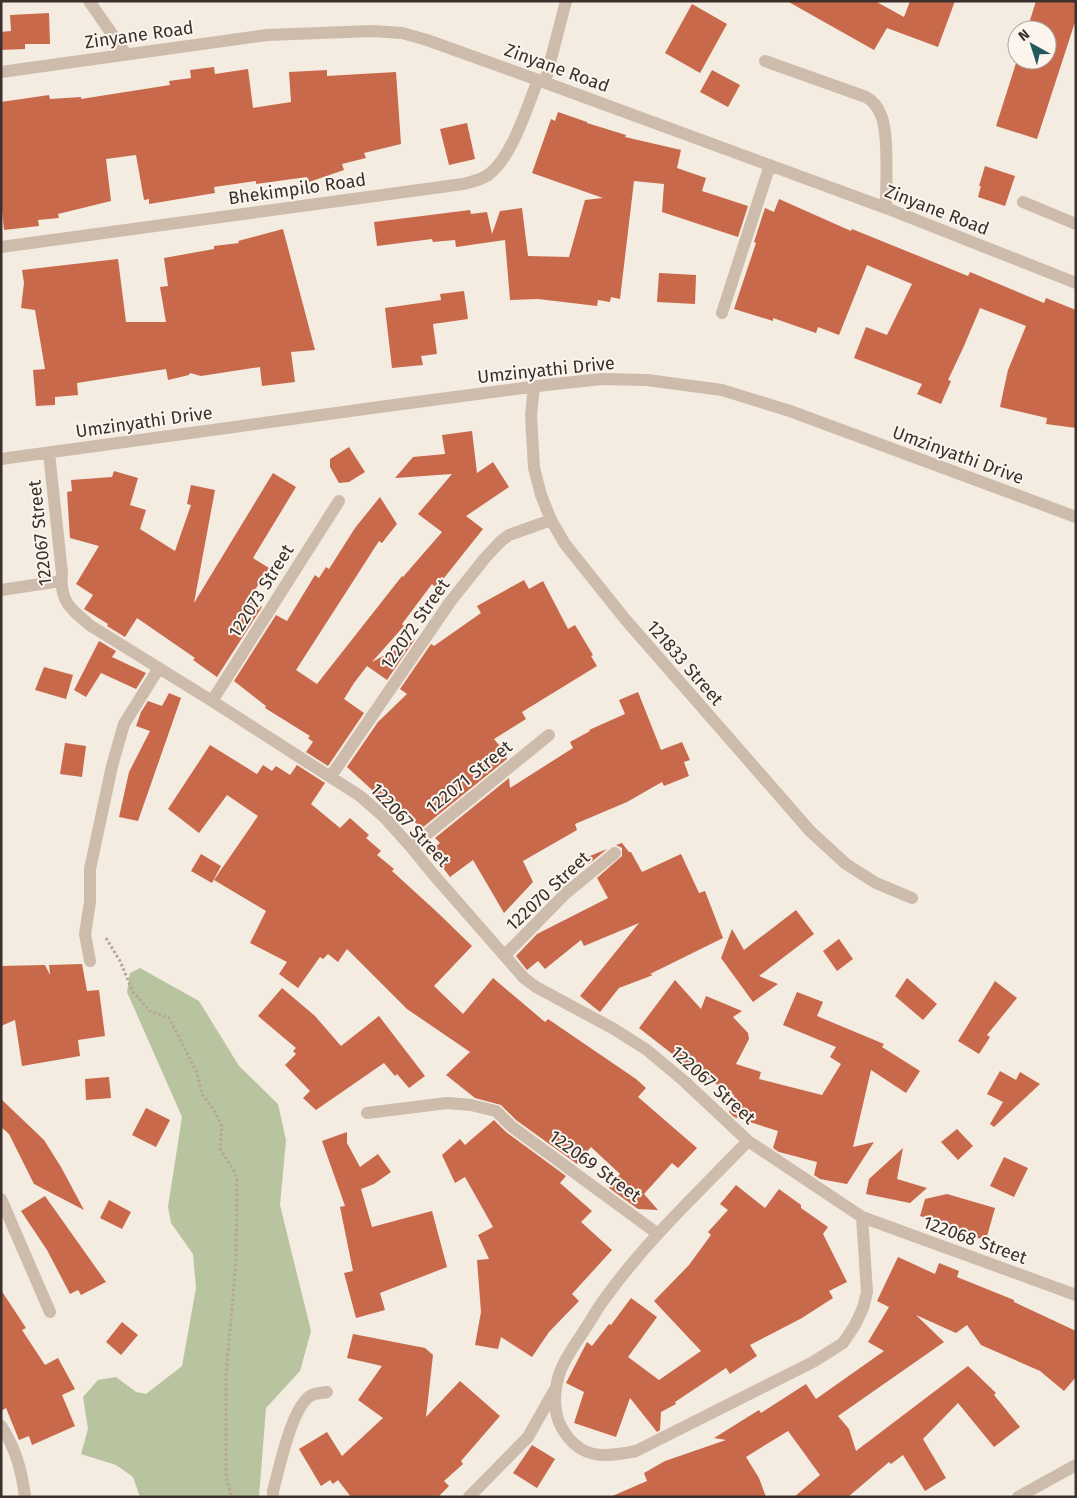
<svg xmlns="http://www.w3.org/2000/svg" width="1077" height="1498" viewBox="0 0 1077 1498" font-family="'Fira Sans',sans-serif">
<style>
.green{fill:#b8c4a0}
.building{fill:#c8694b}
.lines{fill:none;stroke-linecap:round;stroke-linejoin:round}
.path{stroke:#b9a596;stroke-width:3;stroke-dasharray:2.5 2.5;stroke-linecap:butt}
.minor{stroke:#cdbbac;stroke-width:12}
.labels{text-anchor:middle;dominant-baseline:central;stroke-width:4;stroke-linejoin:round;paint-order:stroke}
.street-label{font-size:18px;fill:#3b302b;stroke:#fbf5ee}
</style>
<rect width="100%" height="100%" fill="#f4ebe1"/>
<!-- green -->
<path class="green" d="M140,968L199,1001L239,1066L278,1104L286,1140L280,1205L311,1331L300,1371L266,1408L259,1497H140L133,1477L116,1465L81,1454L88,1429L83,1397L98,1380L116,1377L136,1392L146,1394L182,1366L196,1288L193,1254L171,1223L168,1207L182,1117L127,992L130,973Z"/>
<!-- building -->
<path class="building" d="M787,1H875L904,17L910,1H955L938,47L887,28L874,50Z
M1036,1H1076V19L1037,139L996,126L1017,60H1047V30H1027Z
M692,4L727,24L700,73L665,53Z
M49,13L50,44H25V49L1,50V32L11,31L10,15Z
M214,67L215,74L248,69L253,108L291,102L289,72L327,70V76L396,72L401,144L364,153L366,158L342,164L344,170L309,182L307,177L256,184V181L214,187L215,193L149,204V199L144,200L136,155L106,159L111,201L58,214L59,218L38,220L39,226L4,230L1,199V102L49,95L50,99L81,97V99L170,85L169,81L191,78L190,70Z
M712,70L740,85L728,107L700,92Z
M558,112L587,122V123L626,135L625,137L681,150L677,168L706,178L702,191L748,206L738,237L662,212L664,184L634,181L620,299L611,297L610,302L598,300L597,306L538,299L510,300L505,240L456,247L455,240L433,242L432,239L377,246L374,222L470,210L471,214L487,212L492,234L500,211L522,208L528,256L569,257L585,200L603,198L532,173L551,119L555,121Z
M467,123L475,159L449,165L440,129Z
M985,166L1015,176L1005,206L978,197L981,186H979Z
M779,199L851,231L852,229L968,276L970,272L1044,303L1046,298L1076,310V428L1046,424L1047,418L1000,407L1008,370L1026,326L980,308L964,346L948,380L951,381L941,404L917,394L922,384L854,358L866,327L887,335L912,284L867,265L839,335L818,327L816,333L773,318V321L734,309L756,243L754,242L764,211L765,208L774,212Z
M283,229L315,350L291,352L295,382L262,386L260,367L201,376L190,373L189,375L168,380L166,369L77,383L78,395L55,397V405L36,406L33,370L45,369L35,310L21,308L24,283L22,270L118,259L126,322H166L160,287L168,286L164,258L214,249V246L239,243L238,241Z
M659,273L696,275L695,304L657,302Z
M464,291L468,319L433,324L437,354L421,356L423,365L392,368L385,308L441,300L440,294Z
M472,431L477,473L493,462L509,487L466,516L483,529L436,588L432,584L402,624L404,626L372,662L415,639L387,680L367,666L354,683L344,699L364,713L328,766L306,752L313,742L308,738L310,736L265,708L266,706L234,681L276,615L287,621L315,575L319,578L326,567L329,569L355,528L380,497L397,524L382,543L379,541L296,670L317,684L402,576L403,577L442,532L418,514L452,474L395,478L413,457L445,454L442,435Z
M349,447L365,472L349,482L339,483L330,467V459Z
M114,471L138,478L130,505L146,510L140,529L175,551L191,505L187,504L191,485L215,490L194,603L273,473L296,487L253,558L269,568L249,599L262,607L217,677L193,660L195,658L137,618L125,637L107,626L108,624L84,609L93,595L76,584L99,546L70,538L67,492L72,491L71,480L112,477Z
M524,580L529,589L543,581L568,629L575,625L593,655L591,656L597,666L522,712L526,719L494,739L504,751L507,759L422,828L385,798L383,800L347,767L378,722L407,694L400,689L431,644L434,646L481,613L477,606Z
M99,641L116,651L112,657L146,673L136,689L101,673L86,697L74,690Z
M44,667L73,675L66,699L35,690Z
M638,692L661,750L682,742L690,760L684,762L689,776L664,786L662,782L627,802L575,824L577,830L523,861L533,882L504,913L473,860L450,877L430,851L440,843L435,838L509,778L510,788L573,748L570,742L590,731L589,730L625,714L619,700Z
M169,693L181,698L138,821L119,817L129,772L150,731L136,726L141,712L148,701L162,706Z
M65,743L86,746L82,777L60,774Z
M210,745L257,774L263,765L272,771L276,766L290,775L297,765L325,783L311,804L340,828L350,818L369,835L366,838L381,851L377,855L394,869L392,871L437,912L472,946L434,986L463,1014L493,978L545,1022L548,1019L636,1079L646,1088L638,1097L697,1148L678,1168L672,1163L644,1194L658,1210L638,1209L609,1188L620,1174L591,1147L577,1164L516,1120L501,1105L475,1098L446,1075L470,1052L407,1009L347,949L338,962L328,954L323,959L320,957L298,988L279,974L287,962L250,943L266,911L214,880L258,816L227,795L199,833L168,809Z
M622,843L629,852H631L642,872L681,854L699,893L705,891L723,938L650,974L653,975L619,988L600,1012L580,996L639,923L584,946L581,940L545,969L538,961L527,970L516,956L537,934L608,898L597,878L622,856V848L616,845Z
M607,849L589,864L585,858Z
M201,854L221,866L212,883L191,871Z
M796,910L814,934L759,976L778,984L753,1002L721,958L732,929L744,950Z
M839,939L853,959L837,971L823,951Z
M82,964L87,991L99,990L105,1036L78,1040L80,1056L22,1066L15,1020L1,1026V966L45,965L50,975L49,965Z
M907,978L937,1004L923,1020L895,996Z
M675,980L701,1009L706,996L742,1011L733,1017L748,1033L749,1039L736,1064L761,1072L759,1079L822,1095L841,1064L830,1057L836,1047L783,1025L797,992L823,1002L817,1016L884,1044L882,1047L920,1071L906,1093L871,1070L853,1147L874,1142L847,1184L820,1179L814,1175L817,1162L779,1152L773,1148L778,1131L734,1117L729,1112L734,1095L689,1067L639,1028Z
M995,981L1017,998L987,1035L990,1037L979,1054L958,1041Z
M282,988L315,1016L341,1046L379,1016L425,1076L409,1088L397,1074L395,1076L384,1063L316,1110L303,1098L310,1091L285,1065L296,1054L293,1051L296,1048L258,1016Z
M1000,1071L1016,1080L1020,1072L1040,1084L994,1127L990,1124L1003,1102L987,1094Z
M109,1077L111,1098L86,1100L85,1079Z
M1,1099L44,1140L61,1167L84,1210L34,1184L9,1134L1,1127Z
M146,1108L170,1120L156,1147L132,1135Z
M494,1120L506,1132L566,1176L560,1183L592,1211L581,1222L612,1250L572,1294L579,1301L549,1332L532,1357L501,1337L498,1349L475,1345L481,1312L477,1260L489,1259L478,1235L493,1227L465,1177L455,1183L442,1155L460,1139L465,1145Z
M957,1129L973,1146L958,1160L941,1142Z
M347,1132V1143L360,1167L378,1154L391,1172L374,1184L361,1189L372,1227L432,1211L447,1267L380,1293L385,1310L356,1318L344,1273L353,1271L340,1207L345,1206L322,1141Z
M903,1148L897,1179L927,1188L910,1203L866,1194L869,1179Z
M1004,1157L1028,1168L1014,1197L990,1186Z
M736,1185L765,1208L779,1189L801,1205V1208L828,1227L823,1234L847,1282L829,1291L833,1298L802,1318L750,1345L757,1356L730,1374L726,1368L675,1402L676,1404L661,1412L660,1430L657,1432L630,1398L616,1437L574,1423L584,1392L566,1383L587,1342L592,1346L609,1324L611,1325L631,1298L657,1317L628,1357L659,1380L701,1351L654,1301L689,1265L711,1235L708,1232L728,1210L720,1204Z
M947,1194L995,1208L986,1240L959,1233L960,1229L920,1216L925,1199Z
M45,1196L106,1282L81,1295L78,1290L70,1294L47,1250L21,1211Z
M109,1200L131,1212L122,1229L100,1218Z
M898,1257L935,1274L939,1263L959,1271L957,1277L1014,1300V1302L1076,1331V1377L1064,1391L1040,1371L981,1345L967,1325L956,1333L916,1315L944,1342L838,1416L849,1429L856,1451L968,1366L996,1393L994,1395L1020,1427L994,1447L958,1403L923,1439L946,1478L925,1491L903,1455L891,1464L889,1462L848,1497H794L820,1475L788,1431L746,1457L759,1478L766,1497H610L647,1481L644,1473L665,1461L726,1440L714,1438L759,1410L761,1413L806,1384L816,1399L884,1351L868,1342L889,1307L877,1301Z
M1,1290L26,1328L22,1330L45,1365L58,1358L75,1389L62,1395L75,1426L32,1445L29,1436L19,1440L6,1408L1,1411Z
M122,1322L138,1335L121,1355L106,1342Z
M353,1334L425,1348L433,1355L426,1417L460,1381L500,1416L461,1461L463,1464L444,1481L449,1486L438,1497H351L338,1480L333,1484L330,1480L321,1486L299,1449L327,1432L342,1456L383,1418L358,1400L382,1366L347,1358Z
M532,1445L555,1459L537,1488L513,1473Z"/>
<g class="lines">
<!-- path -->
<path class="path" d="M106,938L120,961L133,992L150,1011L169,1018L197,1073L202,1094L214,1110L222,1126L220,1149L233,1169L237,1179L236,1261L226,1375V1477L232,1497"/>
<!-- minor -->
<path class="minor" d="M89,1L126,54
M765,61L866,97C873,101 878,107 881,115C889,133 886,186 886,208
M1,72L267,35L373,31L402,33L427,40L538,80L886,208L1076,283
M545,82L566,1
M1023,202L1076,224
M1,247L463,184C471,182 481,180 488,175C512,158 527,107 538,80
M722,313L770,165
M534,387L531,415L534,468L541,495L551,520L565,544L625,619L810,831L846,864L876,883L912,898
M49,453L62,573C59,601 71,610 91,626L212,701L360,796L384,817L411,847L433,874L524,978L536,987L614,1029L647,1050L684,1081L748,1141L862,1217L1076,1295
M1,459L394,405L546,385L602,379L647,380L722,390L790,411L1076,517
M1,590L61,581
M212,701L339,501
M331,776L450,602L485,558L501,541L509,535L551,520
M411,847L549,735
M505,955L566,893L615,853
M90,961L85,934L90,902V869L112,766L124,724L159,668
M367,1113L447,1103L471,1105L496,1111L511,1126L658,1234
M748,1141C700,1191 647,1240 606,1297C598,1307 592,1319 585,1329C576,1344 564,1358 559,1375C553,1394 553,1417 565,1433C583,1460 607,1457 636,1451L813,1362L843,1343L855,1325L863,1308L867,1292L862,1217
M1,1199L50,1312
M1,1426C16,1448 22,1471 25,1497
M273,1497V1491C279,1470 292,1404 312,1395C316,1393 322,1393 327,1392
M469,1497L528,1437L554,1391
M1018,1497L1076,1465"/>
</g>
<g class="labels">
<!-- street labels -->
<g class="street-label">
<text transform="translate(139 35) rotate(-8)">Zinyane Road</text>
<text transform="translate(557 68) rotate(20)">Zinyane Road</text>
<text transform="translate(297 189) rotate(-8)">Bhekimpilo Road</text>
<text transform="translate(937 210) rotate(21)">Zinyane Road</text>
<text transform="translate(546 370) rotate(-6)">Umzinyathi Drive</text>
<text transform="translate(144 422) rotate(-8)">Umzinyathi Drive</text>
<text transform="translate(958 455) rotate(20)">Umzinyathi Drive</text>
<text transform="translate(40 533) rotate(-96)">122067 Street</text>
<text transform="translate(261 591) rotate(-58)">122073 Street</text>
<text transform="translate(415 624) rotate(-55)">122072 Street</text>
<text transform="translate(685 663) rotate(49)">121833 Street</text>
<text transform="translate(469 777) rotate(-39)">122071 Street</text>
<text transform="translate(410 825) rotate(47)">122067 Street</text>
<text transform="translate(548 891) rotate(-43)">122070 Street</text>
<text transform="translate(713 1085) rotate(42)">122067 Street</text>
<text transform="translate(595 1166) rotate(36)">122069 Street</text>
<text transform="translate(975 1240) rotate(20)">122068 Street</text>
</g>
</g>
<!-- border -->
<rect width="1077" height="1498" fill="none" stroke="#3b302b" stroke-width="5"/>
<!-- north arrow -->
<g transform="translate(1032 45) rotate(321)"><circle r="24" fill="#fbf5ee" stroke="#aea6a0"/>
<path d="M0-4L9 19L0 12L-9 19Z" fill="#1f5a5e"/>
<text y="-8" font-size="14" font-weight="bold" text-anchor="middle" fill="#3b302b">N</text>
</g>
</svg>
